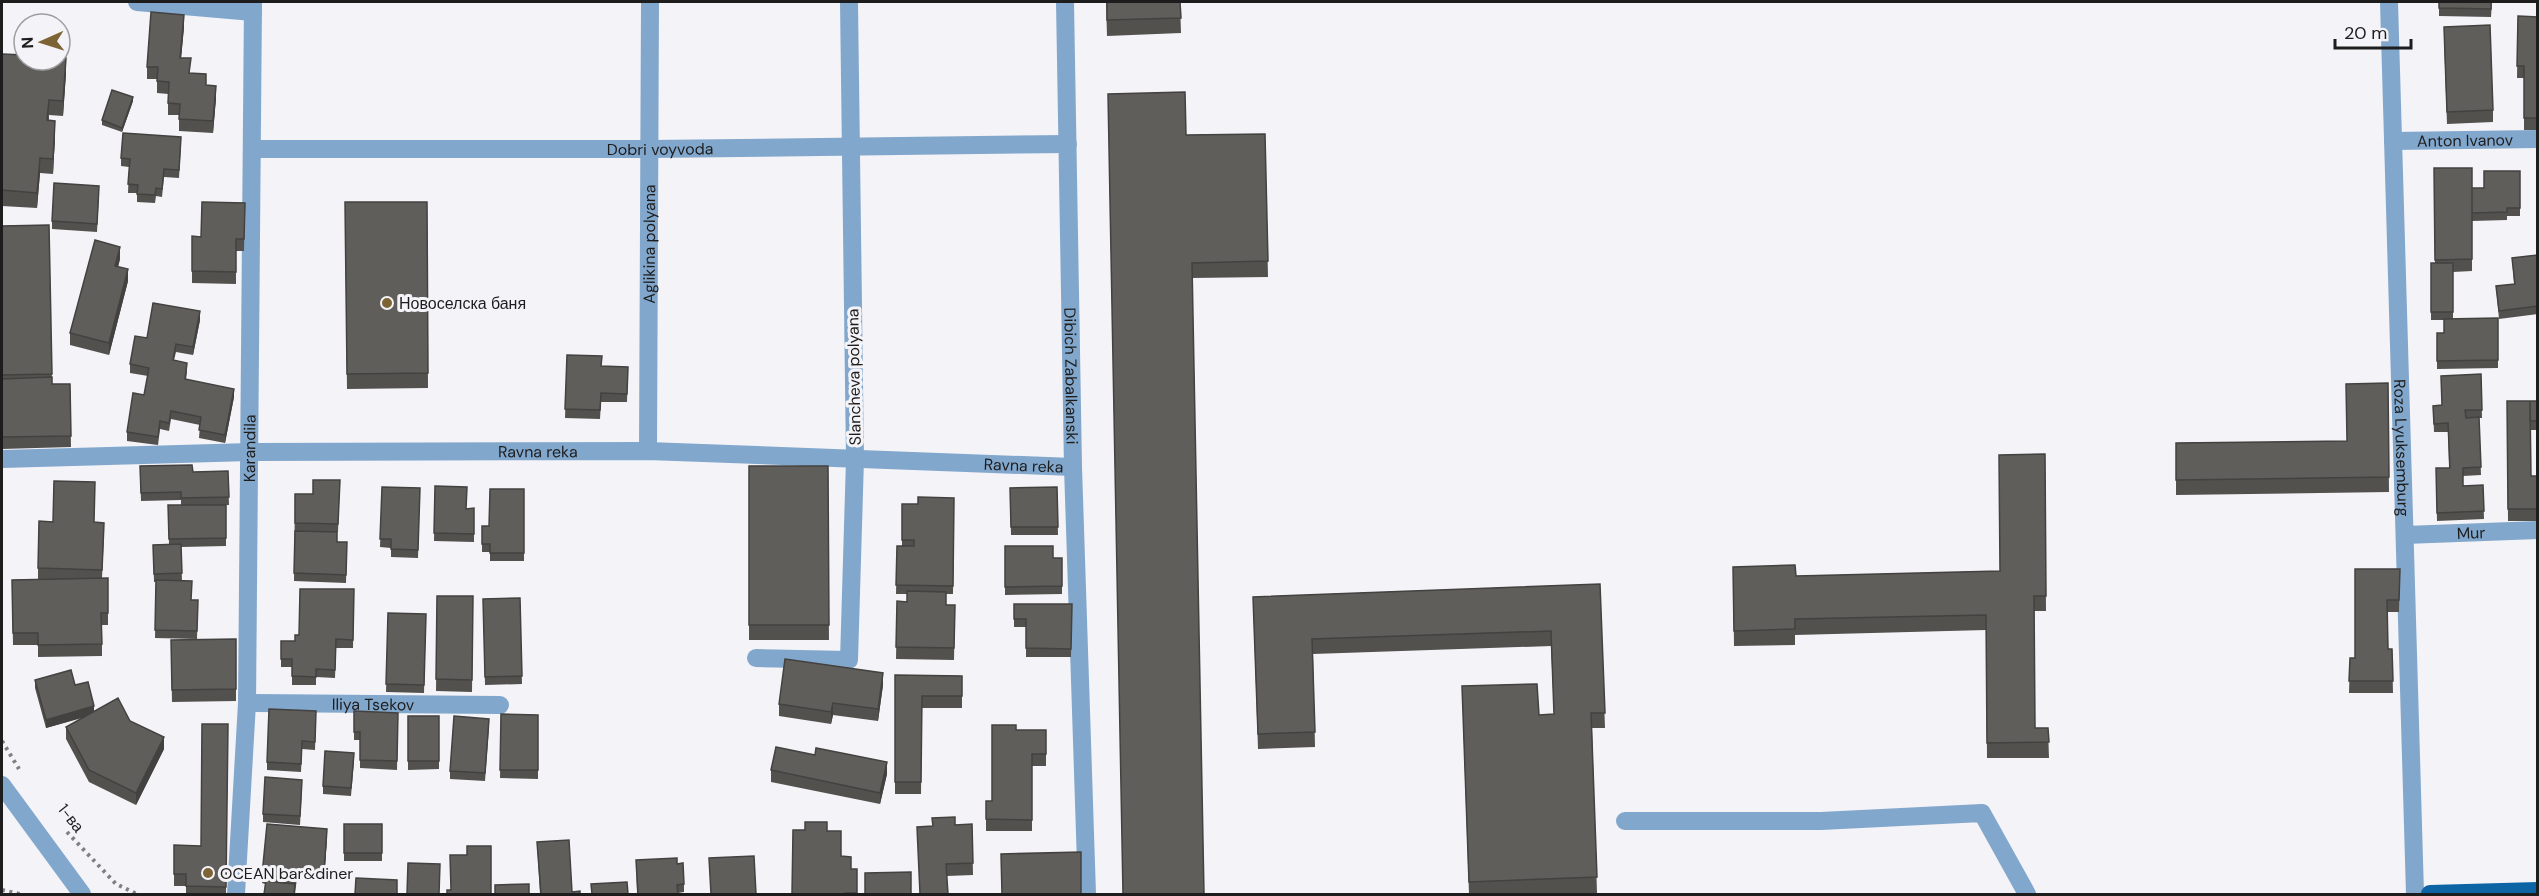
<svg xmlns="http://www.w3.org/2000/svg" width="2539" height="896" viewBox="0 0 2539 896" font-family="'DM Sans',sans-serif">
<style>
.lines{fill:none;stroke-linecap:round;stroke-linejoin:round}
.path{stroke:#807f81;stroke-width:4;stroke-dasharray:3 4.5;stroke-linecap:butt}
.minor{stroke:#82a7cc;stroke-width:18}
.major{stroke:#0c64a5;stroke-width:18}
.wall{fill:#53514e}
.shaded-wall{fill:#434240}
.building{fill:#605e5b;stroke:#434240;stroke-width:1.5}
.poi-dot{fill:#7d6435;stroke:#f4f3f7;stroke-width:2}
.labels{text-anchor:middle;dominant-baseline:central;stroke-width:6;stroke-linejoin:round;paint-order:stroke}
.street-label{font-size:16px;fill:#1d1d1e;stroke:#f4f3f7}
.poi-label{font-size:16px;fill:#1d1d1e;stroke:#f4f3f7;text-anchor:start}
</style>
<rect width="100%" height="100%" fill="#f4f3f7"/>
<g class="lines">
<!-- path -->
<path class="path" d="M2,741L19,769
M67,832L116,884L137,894
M2,890L20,894"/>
<!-- minor -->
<g class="minor">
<path d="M137,2L253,12"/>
<path id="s1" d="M1065,2L1073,467L1087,894"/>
<path id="s2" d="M2389,2L2415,894"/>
<path id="s3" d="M2393,141L2538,139"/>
<path id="s4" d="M252,149H649L1068,144"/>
<path id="s5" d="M648,451L650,2"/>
<path id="s6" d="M2,459L250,452L648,451L1073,467"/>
<path id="s7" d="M2405,535L2538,530"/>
<path d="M756,658L849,660L855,459L849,2"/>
<path id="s8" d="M247,703L500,705"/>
<path d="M2,785L82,894"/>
<path d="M1625,821H1821L1982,813L2027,894"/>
<path id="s9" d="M236,894L247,703L253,2"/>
</g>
<!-- major -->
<path class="major" d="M2430,894L2538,891"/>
</g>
<!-- wall -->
<path class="wall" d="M1106,2H1180L1181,33L1107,36Z
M2439,2H2492L2491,17L2439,16Z
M2518,16L2538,17V130H2524V78H2517Z
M184,27L181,58L190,73L206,85L216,98L213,133L179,131V115H168V94L157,93V79H147V67Z
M2444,38L2493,110V122L2447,124Z
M2,54L66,73L63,116L49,115V120L55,136L53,174L40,173L37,208L2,206Z
M133,101L122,132L102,125V120Z
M1265,134L1268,277L1192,278L1204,894L1186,135Z
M181,145L179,178L164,177L162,197L156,196L155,203L137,202V193H128L129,167L121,166V158Z
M2434,168H2472V271L2453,272V319L2498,318V368L2437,369V333H2444V320H2431V263H2435Z
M2520,171V216H2507V220L2472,221V188H2484Z
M99,194L97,232L52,229V221Z
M345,202H427L428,388L347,389Z
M245,203L244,251H236V284L192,283V236L201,237Z
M49,225L52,384H70L71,447L2,449V226Z
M2512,258L2538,262V314L2499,319L2496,286L2514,284Z
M120,259L118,267L128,281L109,355L70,345V333Z
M200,320L193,355L176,352L174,360L187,371L186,380L234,397L225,443L199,438L200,425L171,419L169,431L160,429L158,445L127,441V432L144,395L148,376L130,373V364L147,338Z
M567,355L602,366L628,367L627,402H601L600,419L565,418Z
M2481,374L2482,418H2479L2481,475L2463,476V486L2483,485L2484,519L2437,521L2436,468H2449L2448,432H2434L2433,406L2442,405Z
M2388,383L2389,492L2176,495V443L2347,441Z
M2507,401H2538V430H2530L2531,476H2538V521H2508Z
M2045,454L2046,611H2034L2035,728H2048L2049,758H1987L1986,630L1795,635V645L1734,646L1733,567L1796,576L2000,571Z
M140,466L193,472L228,471L229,505H226V546L181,547L182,581L191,600H198L197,639L155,638L156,582H154L153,545L169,544L168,505H181V500L141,501Z
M749,466H828L829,640H749Z
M340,480L338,532H337V542H347L346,583L294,581L295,494H313Z
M435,486L466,509L474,508V542L434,541Z
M382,487L420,488L418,558L391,557V548L380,547Z
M1057,487L1058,535H1011L1010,488Z
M524,489V561H490V552H482V526H489Z
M954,498L953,594H946V605H955L954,660L896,659L897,601L907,602V594H896L897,546H902V504H918Z
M95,522L104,535L102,578H108V625H102V656L38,657V645H13L12,580L38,579V568Z
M1005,546L1053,558H1062V594L1005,595Z
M2400,569L2399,612H2387L2388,649H2392L2393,693H2349L2350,658H2355Z
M1600,584L1605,728H1592L1597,893L1545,894H1469L1462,686L1539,715L1554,714L1551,646L1313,654L1315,747L1258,749L1253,597Z
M354,589L353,648H336L335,678L316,677V685H292V667H281V641H295L299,635Z
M437,596H473L472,692L436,691Z
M520,598L522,684L485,685L483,599Z
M1014,604H1072L1071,657H1026V627H1014Z
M388,613L426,614L424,693L386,692Z
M236,639V701L172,702L171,640Z
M895,675L962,676V708H922L921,794H895Z
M35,680L75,685L94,711L130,721L164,749L136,805L89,782L66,739V727L82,718L46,728L35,688Z
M883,685L878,721L833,715L831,724L779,716V704Z
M316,711L315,750L302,749L301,772L267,770V762Z
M354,711L398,713L397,770L360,768V740H354Z
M501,714L538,715V779L500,778Z
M408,716H439V769L408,770Z
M228,724L226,894H186V886H174V845L201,846Z
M489,727L485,781L450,779V771Z
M1016,730H1046V766H1032V831H986V801H992Z
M354,761L351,796L323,794V786Z
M771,770L887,774L880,804L771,782Z
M302,788L300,825L263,822V814Z
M344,824H382V861H344Z
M972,824L973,875L947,876L919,894L955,825Z
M827,831L841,856L851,869H857V894H792Z
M327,837L324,880L297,878L295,894H264L265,884L262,883V875Z
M537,842L572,892L580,894H540Z
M636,860L677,864L684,884V892L678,893V894H637Z"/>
<!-- shaded-wall -->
<path class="shaded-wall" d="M184,15V27L180,70V58Z
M66,58V73L63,116V101Z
M216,86V98L213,133V121Z
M133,97V101L122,132V128Z
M55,121V136L53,174V159Z
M40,158V173L37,208V193Z
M120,247V259L115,278V266Z
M128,269V281L109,355V343Z
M200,311V320L193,355V347Z
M234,389V397L225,443V435Z
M883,673V685L878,721V709Z
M833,703V715L831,724V712Z
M94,706V714L46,728V720Z
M164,737V749L136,805V793Z
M887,762V774L880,804V793Z
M327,829V837L324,880V872Z"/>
<!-- building -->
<path class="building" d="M1107,2H1180L1181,18L1107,20Z
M2439,2H2491V9L2439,8Z
M151,12L184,15L180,58H191L189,73L206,74V85L216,86L213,121L179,119L180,104L168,103L169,82L157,81L158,67H147Z
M2518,16L2538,17V118H2524V66H2517Z
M2490,25L2493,110L2447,112L2444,27Z
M2,54L24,55V60H60V58H66L63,101L49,100L47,120L55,121L53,159L40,158L37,193L2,190Z
M112,90L133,97L122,128L102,120Z
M1185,92L1186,135L1265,134L1268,261L1192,263L1204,894H1123L1108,94Z
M123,133L181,137L179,170L164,169L162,189L156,188L155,195L137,194L138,185L128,184L130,159L121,158Z
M2434,168H2472V259L2435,260Z
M2484,171H2520V208H2507V212L2472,213V188H2484Z
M54,183L99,186L97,224L52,221Z
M202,202L245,203L244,239H236V272L192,271V236L201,237Z
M345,202H427L428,373L347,374Z
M49,225L52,374L2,375V226Z
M95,240L120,247L115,266L128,269L109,343L70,333Z
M2537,255L2538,262V306L2499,311L2496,286L2515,284L2512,258Z
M2431,263H2453V312H2431Z
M153,303L200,311L193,347L176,344L173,360L187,363L185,379L234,389L225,435L199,430L201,417L171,411L169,423L160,421L158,437L127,432L133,393L144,395L149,368L130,364L135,336L147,338Z
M2498,318V360L2437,361V333H2444V319Z
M567,355L602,356L601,366L628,367L627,394L601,393L600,410L565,409Z
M2481,374L2482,410H2465L2466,418L2479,417L2481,467L2463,468V486L2483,485L2484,511L2437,513L2436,468H2450L2448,423L2434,424L2433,406L2442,405L2441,376Z
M52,377V384H70L71,436L2,437V379Z
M2388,383L2389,477L2176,480V443L2347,441L2346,384Z
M2507,401H2530L2531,476H2538V509H2508Z
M2530,401H2538V421H2530Z
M2045,454L2046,596H2034L2035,728H2048L2049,742L1987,743L1986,615L1795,619V629L1734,631L1733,567L1795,565L1796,576L2000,571L1999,455Z
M192,465L193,472L228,471L229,497L181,498V492L141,493L140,466Z
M749,466H828L829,625H749Z
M313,480H340L338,524L295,523V494H313Z
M54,481L95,482L94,522L104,523L102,570L38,568L39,521L53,522Z
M435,486L467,487L466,509L474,508V534L434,533Z
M382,487L420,488L418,550L391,549V539H380Z
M1057,487L1058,527H1011L1010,488Z
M490,489H524V553H490V544H482V526H489Z
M918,497L954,498L953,586L896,585L897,546H914V540H902V504H918Z
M168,505H226V538L169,539Z
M295,531L337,532V542H347L346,575L294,573Z
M181,544L182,573L154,574L153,545Z
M1005,546H1053V558H1062V586L1005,587Z
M2355,569H2400L2399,600H2387L2388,649H2392L2393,681H2349L2350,658H2355Z
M108,578V613H101L102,644L38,645V633H13L12,580Z
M156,580L192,581L191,600H198L197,631L155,630Z
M1600,584L1605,713H1591L1597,877L1469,882L1462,686L1537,684L1539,715L1554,714L1551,631L1312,639L1315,732L1258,734L1253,597Z
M300,589H354L353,640L336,639L335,670L316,669V677L292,676V659H281V641H295V635H299Z
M907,591L946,592V605H955L954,648L896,647L897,601L907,602Z
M437,596H473L472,680L436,679Z
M520,598L522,676L485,677L483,599Z
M1014,604H1072L1071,649L1026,648V619H1014Z
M388,613L426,614L424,685L386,684Z
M236,639V689L172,690L171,640Z
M785,659L883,673L878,709L833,703L831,712L779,704Z
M71,670L75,685L88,682L94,706L46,720L35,680Z
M895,675L962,676V696H922L921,782H895Z
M118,698L130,721L164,737L136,793L89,770L66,727Z
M269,709L316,711L315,742L302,741L301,764L267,762Z
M354,711L398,713L397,761L360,760V732H354Z
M501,714L538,715V770H500Z
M408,716H439V761H408Z
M454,716L489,719L485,773L450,771Z
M202,724H228L226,887L186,886V874H174V845L201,846Z
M992,725H1016V730H1046V754H1032V820L986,819V801H992Z
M776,747L815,755L816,748L887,762L880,793L771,770Z
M325,751L354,753L351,788L323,786Z
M265,777L302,780L300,816L263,814Z
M955,817V825L972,824L973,863L946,864L948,894H920L917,827L933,826L932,818Z
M805,822H827V831H841V856L851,857V869H857V893H845V894H792L793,830H805Z
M267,824L327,829L324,872L297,869L296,878L262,875Z
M344,824H382V853H344Z
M569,840L572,892L580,891V894H541L537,842Z
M467,846H491V894H447V890H451L450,855H467Z
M1081,852V894H1002L1001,854Z
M754,856L756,894H711L709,858Z
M677,858V864L683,863L684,884L677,885L678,894H638L636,860Z
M408,863L440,864L439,894H407Z
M911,872V894H865V873Z
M356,878L397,880V894H355Z
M266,881L295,884L294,894H264Z
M627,882L628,894H592L591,884Z
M529,884V894H495V885Z"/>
<!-- markers -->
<g class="poi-dot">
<circle cx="387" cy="303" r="6"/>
<circle cx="208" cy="873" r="6"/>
</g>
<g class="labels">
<!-- street labels -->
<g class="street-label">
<text stroke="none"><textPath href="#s3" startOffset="72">Anton Ivanov</textPath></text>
<text stroke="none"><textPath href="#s4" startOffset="408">Dobri voyvoda</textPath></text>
<text stroke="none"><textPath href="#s5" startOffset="207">Aglikina polyana</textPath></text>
<text stroke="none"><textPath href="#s1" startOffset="374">Dibich Zabalkanski</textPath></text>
<text transform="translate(854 377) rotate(-91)">Slancheva polyana</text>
<text stroke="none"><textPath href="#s9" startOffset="446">Karandila</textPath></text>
<text stroke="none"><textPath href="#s2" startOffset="446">Roza Lyuksemburg</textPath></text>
<text stroke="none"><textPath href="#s6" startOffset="536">Ravna reka</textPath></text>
<text stroke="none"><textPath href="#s6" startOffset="1022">Ravna reka</textPath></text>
<text stroke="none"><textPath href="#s7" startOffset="66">Mur</textPath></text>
<text stroke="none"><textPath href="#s8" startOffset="126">Iliya Tsekov</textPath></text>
<text transform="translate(71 818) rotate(52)">1-ва</text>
</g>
<!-- poi labels -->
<g class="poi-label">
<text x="399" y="303">Новоселска баня</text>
<text x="220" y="873">OCEAN bar&amp;diner</text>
</g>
</g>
<!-- border -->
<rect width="2539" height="896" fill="none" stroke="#1d1d1e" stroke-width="6"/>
<!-- north arrow -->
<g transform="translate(42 42) rotate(267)"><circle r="28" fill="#f4f3f7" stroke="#9e9da0" stroke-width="1.5"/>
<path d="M0-4.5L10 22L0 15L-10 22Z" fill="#7d6435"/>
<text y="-9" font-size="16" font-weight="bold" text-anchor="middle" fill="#1d1d1e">N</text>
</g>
<!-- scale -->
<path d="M2335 39v9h76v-9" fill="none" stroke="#1d1d1e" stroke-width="3"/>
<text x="2344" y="39" font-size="18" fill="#1d1d1e" stroke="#f4f3f7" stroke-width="4.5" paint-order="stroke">20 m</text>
</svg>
